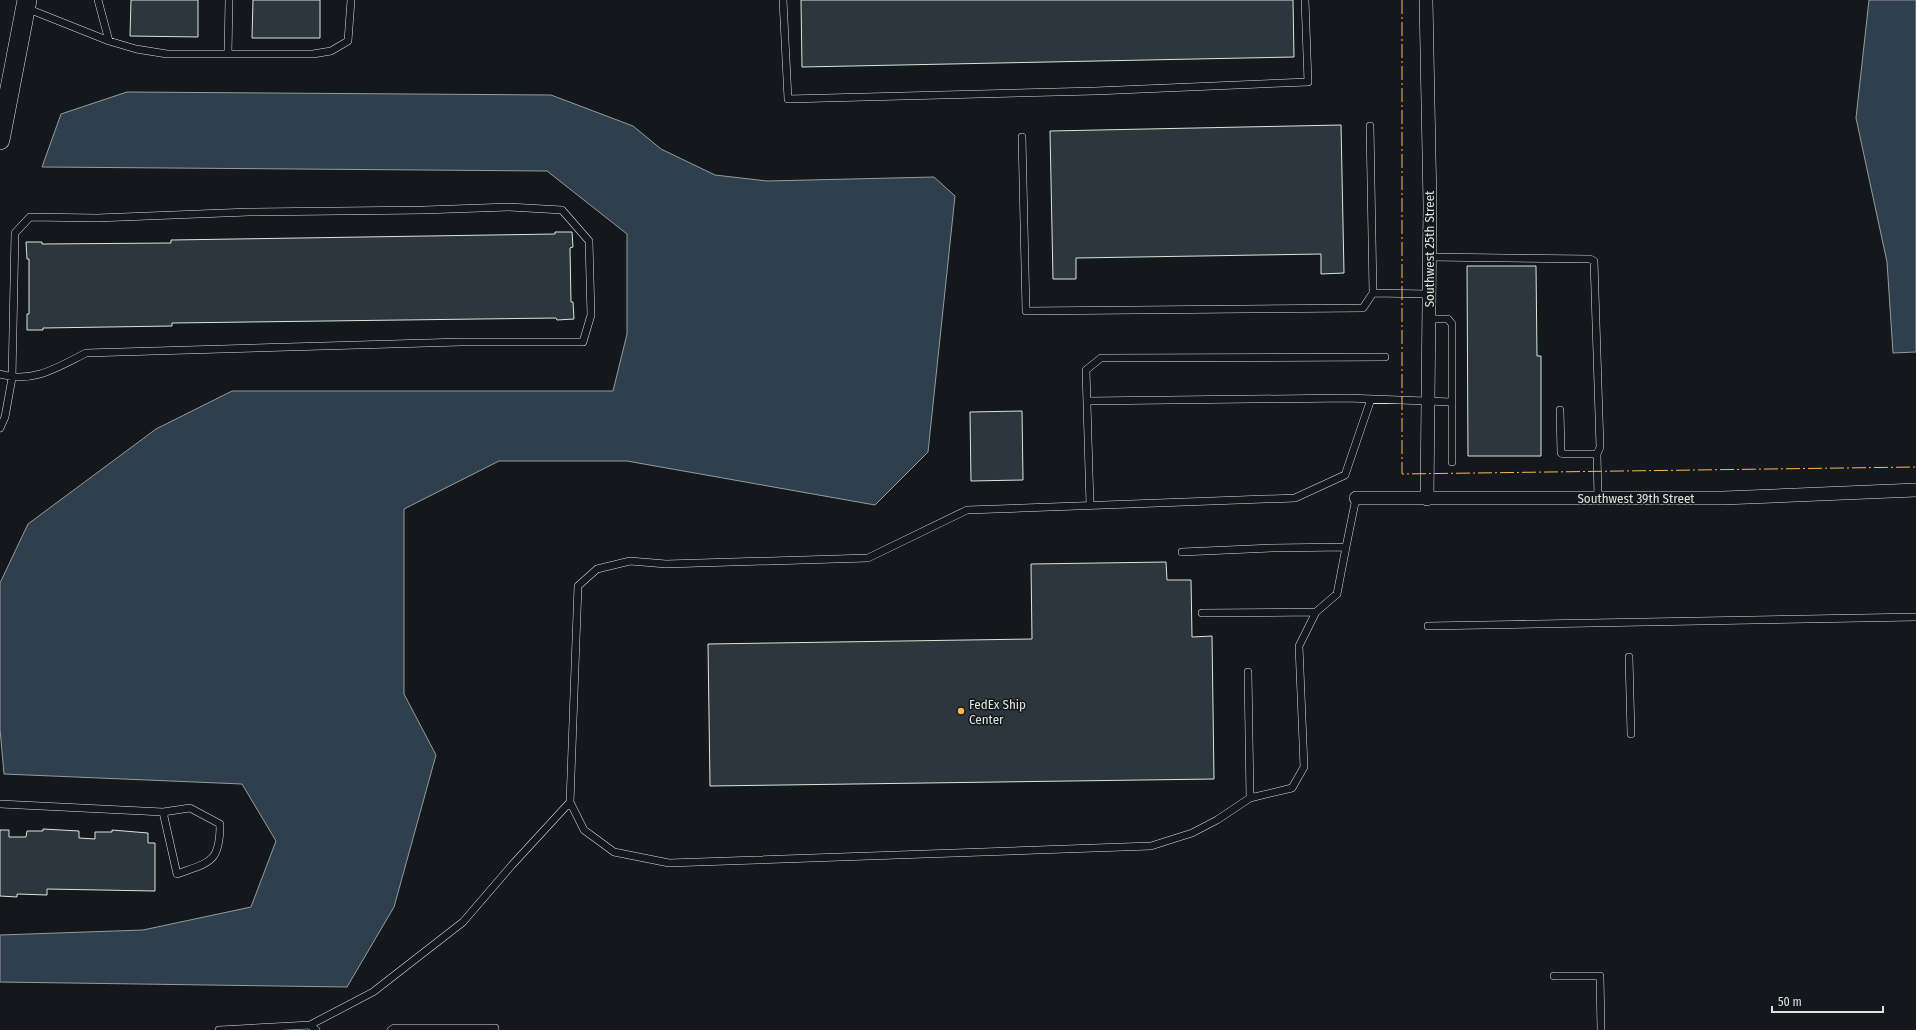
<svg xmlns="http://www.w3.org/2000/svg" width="1916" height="1030" viewBox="0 0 1916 1030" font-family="'Fira Sans Condensed',sans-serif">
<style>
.water{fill:#2f3f4d;stroke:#939e99}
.building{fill:#2c363c;stroke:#d8e6dc}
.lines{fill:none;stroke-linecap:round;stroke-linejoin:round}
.service-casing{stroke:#d8e6dc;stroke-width:8}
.minor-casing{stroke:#d8e6dc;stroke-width:14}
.secondary-casing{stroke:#d8e6dc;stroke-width:20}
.service{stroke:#14181c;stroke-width:7}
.minor{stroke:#14181c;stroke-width:13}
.secondary{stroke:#14181c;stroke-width:19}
.power{stroke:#ffb74d;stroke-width:1;stroke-dasharray:14 3 2 3;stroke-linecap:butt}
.poi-dot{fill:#ffb74d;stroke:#14181c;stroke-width:1.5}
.labels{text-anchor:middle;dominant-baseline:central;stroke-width:3;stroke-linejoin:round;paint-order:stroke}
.street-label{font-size:13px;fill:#d8e6dc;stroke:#14181c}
.poi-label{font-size:13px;fill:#d8e6dc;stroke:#14181c;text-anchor:start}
</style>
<rect width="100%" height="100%" fill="#14181c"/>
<!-- water -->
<path class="water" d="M1869,0H1916V352L1893,353L1887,262L1856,118Z
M127,92L551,95L633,126L661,149L715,175L767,181L934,177L955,196L928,452L875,505L627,461H499L404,509V694L436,755L394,907L347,987L0,982V935L143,930L251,907L276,841L242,784L4,774L0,729V583L28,524L156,429L232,391H613L627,334V234L547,171L42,167L61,114Z"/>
<!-- building -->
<path class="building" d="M131,0H198V37L130,36Z
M253,0H320V38H252Z
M801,0H1293L1294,57L802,67Z
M1341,125L1344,273L1321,274V254L1076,258V279H1053L1050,131Z
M555,232H572L573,247L570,248L571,302H573L574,319L557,320L556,318L172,323V326L43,328V330H27V314H29V259H27L26,242H42V244L171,243V240L555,234Z
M1467,266H1536L1537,356H1541V456H1468Z
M1022,411L1023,480L971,481L970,412Z
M1166,562L1167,580H1191L1192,637L1212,636L1214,779L710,786L708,644L1032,639L1031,564Z
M43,829L79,831V838L95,839V832H112V830L148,833V843H155V891L47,889V895L17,894V897L0,896V830H9V837H26L27,831H43Z"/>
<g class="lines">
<!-- service casing -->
<g class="service-casing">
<path id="service" d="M98,0L109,41
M783,0L788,99L1095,91L1308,82L1305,0
M26,8L109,41L136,49L167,54H313L331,51L348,41L351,0
M228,54L229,0
M1370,126L1373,293L1429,294
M1022,137L1026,311L1363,308L1373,293
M1429,257L1590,259L1594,261L1600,447L1597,454L1598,498
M0,374C33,384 58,367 86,353L461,342H583L591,315L589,241L562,210L509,207L424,210L249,212L97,218L30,217L15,233L12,378L5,417L0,428
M1087,401L1347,398L1452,402V324L1448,319H1429
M1560,410L1561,453L1563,454H1597
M1452,462V402
M1090,505L1086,370L1101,358L1385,357
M1182,552L1272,548L1346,547L1356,498
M1202,613L1316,612L1337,594L1346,547
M1428,626L1916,617
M1629,657L1631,734
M1248,672L1250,798L1292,788L1304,767L1299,646L1316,612
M1250,798L1217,820L1192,833L1151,846L669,863L614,852L584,830L570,802L578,586L597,569L630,561L666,564L868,558L967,510L1295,498L1345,475L1371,399
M0,804L163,812L190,808L220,824C220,863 210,862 177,874L163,812
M1554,976H1600L1601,1030
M310,1025L373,992L463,922L512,865L570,802
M219,1030L310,1025L316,1030
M391,1030L394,1028H495V1030"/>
</g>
<!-- minor casing -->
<g class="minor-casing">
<path id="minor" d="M1426,0L1430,205L1427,499
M1356,498H1723L1916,490"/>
</g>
<!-- secondary casing -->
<g class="secondary-casing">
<path id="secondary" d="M0,140L27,0"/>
</g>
<!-- service -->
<use href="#service" class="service"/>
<!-- minor -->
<use href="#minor" class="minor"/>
<!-- secondary -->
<use href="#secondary" class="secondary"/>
<!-- power -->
<path class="power" d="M1402,0V474L1916,467"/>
</g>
<!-- markers -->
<circle class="poi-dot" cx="961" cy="711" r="4"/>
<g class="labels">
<!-- street labels -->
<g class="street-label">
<text transform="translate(1429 249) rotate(-90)">Southwest 25th Street</text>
<text x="1636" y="498">Southwest 39th Street</text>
</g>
<!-- poi labels -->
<g class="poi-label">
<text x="969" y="704">FedEx Ship<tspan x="969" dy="15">Center</tspan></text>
</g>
</g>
<!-- scale -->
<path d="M1772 1006v6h111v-6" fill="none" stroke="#d8e6dc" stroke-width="2"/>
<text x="1778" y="1006" font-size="12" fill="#d8e6dc" stroke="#14181c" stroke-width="3" paint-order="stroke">50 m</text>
</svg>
